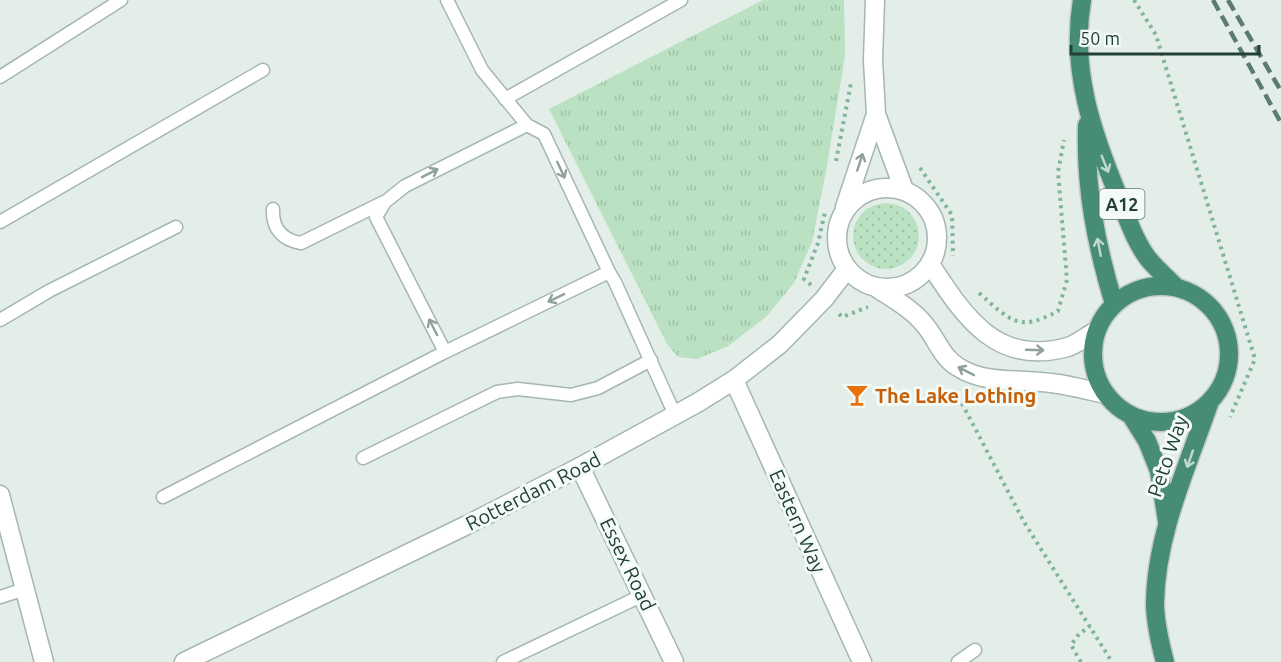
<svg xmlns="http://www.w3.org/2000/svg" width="1281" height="662" viewBox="0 0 1281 662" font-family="Ubuntu,sans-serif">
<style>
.grass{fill:url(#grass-dots)}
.park{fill:url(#park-tufts)}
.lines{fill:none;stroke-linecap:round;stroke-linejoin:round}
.service-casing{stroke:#a5b7af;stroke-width:15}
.minor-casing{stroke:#a5b7af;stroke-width:21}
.tertiary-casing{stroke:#a5b7af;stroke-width:21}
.trunk-casing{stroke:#c1cac7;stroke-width:21}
.path{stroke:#81b49f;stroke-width:4;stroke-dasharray:3 4.5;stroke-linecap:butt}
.service{stroke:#fff;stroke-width:12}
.minor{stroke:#fff;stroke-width:18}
.tertiary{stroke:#fff;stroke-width:18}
.trunk{stroke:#478c76;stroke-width:18}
.rail{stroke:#5b7d71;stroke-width:4.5;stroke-dasharray:12 6;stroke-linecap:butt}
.oneway{stroke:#90a09a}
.oneway2{stroke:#c0d9d0}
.labels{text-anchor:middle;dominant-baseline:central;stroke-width:6;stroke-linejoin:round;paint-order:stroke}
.shield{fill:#f4faf6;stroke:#607870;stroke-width:1.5}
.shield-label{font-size:18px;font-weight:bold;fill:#214136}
.food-label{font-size:20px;font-weight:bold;fill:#c56008;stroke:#f4faf6;text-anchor:start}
.street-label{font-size:20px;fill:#214136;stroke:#f4faf6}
</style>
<defs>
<pattern id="grass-dots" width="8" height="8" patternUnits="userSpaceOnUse" patternTransform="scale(1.5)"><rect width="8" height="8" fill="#bae1c1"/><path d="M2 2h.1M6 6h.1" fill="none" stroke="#a0c2a6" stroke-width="1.8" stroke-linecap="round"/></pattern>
<pattern id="park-tufts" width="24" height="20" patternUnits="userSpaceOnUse" patternTransform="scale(1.5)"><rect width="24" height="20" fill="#bae1c1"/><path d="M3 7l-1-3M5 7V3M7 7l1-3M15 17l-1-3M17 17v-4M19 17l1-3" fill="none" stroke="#a0c2a6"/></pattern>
</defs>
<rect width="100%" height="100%" fill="#e3eee8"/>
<!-- grass -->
<path class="grass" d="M853 236a33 33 0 1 1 66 0a33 33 0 1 1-66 0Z"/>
<!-- park -->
<path class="park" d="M763,0H844L845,56L826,171L812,242L794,283L766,317L728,346L697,359L678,357L667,344L549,109Z"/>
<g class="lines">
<!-- service casing -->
<g class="service-casing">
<path id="service" d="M447,0L482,70L527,125L544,134L609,272L615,282L675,415
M0,77L121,0
M505,99L681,0
M527,125L405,186L385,202L376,217L445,352L609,272
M273,209C272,228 282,240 301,243L384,202
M0,222L263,70
M0,320L49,291L176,227
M363,458L497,392L518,389L571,395L598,388L651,360
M163,497L445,352
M0,597L25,589
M503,662L643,595
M958,662L975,650"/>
</g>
<!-- minor casing -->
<g class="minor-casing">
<path id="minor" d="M734,380L862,662
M580,467L674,662
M0,495L44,662"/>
</g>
<!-- tertiary casing -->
<g class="tertiary-casing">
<path id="tertiary" d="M875,0L873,60L876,114L904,190
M837 238a50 50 0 1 1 100 0a50 50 0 1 1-100 0Z
M845,207L876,114
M930,264C964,316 996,367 1068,347C1077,344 1087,336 1096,331
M877,288C892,298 912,309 924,324C936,337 941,357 958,367C986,385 1019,378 1051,383C1069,385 1087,390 1105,394
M184,662L467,525L580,467L697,403L734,380L780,344L824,299L847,269"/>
</g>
<!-- trunk casing -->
<g class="trunk-casing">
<path id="trunk" d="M1082,0C1070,71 1093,135 1120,200C1128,220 1136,244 1150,261C1158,270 1168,279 1176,287
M1087,125C1085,188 1096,244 1114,304
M1093 354a68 68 0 1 1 136 0a68 68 0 1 1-136 0Z
M1132,417L1147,441L1159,471L1167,521
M1165,662C1160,643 1155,623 1155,603C1156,534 1187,468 1209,404"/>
</g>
<!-- path -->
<path class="path" d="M1134,0L1156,35L1255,359L1230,417
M836,161L851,83
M920,168L952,215L953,256
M811,285L804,279L818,243L825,212
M979,293C1010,320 1018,333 1058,311L1067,280L1058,172L1064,140
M839,314L842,317L868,307
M955,390L1024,522L1112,662
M1081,662L1071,645L1079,634L1090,626"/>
<!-- service -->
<use href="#service" class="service"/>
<!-- minor -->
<use href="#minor" class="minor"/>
<!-- tertiary -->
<use href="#tertiary" class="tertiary"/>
<!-- trunk -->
<use href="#trunk" class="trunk"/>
<!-- rail -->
<path class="rail" d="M1213,0L1281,123
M1228,0L1281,91"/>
</g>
<!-- one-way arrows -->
<defs><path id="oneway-shaft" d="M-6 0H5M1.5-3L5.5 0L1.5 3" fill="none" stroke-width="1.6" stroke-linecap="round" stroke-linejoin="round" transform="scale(1.5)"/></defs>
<g class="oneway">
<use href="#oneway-shaft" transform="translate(860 162) rotate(-72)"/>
<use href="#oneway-shaft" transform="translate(561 170) rotate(65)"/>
<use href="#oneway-shaft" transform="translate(430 173) rotate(-27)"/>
<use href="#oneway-shaft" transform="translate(556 298) rotate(154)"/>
<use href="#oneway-shaft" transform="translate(433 327) rotate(-117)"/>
<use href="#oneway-shaft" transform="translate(1035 350) rotate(2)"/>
<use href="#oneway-shaft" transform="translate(966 371) rotate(-153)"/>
</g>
<g class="oneway2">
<use href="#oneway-shaft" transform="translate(1105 164) rotate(68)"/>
<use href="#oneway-shaft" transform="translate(1099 247) rotate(-101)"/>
<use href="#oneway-shaft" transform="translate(1190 459) rotate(109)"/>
</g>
<!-- icons -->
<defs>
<g id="bar-bare" transform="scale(1.8)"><path d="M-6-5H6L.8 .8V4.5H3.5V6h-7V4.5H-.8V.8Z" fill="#e8710a" stroke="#f4faf6" stroke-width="2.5" paint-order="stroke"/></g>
</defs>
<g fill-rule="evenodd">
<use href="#bar-bare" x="857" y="395"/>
</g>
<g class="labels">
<!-- shield labels -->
<rect class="shield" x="1099.5" y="189" width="45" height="30" rx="4.5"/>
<g class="shield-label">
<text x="1122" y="204">A12</text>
</g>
<!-- food labels -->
<g class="food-label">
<text x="875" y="395">The Lake Lothing</text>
</g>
<!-- street labels -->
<g class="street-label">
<text transform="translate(1167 456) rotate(-71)">Peto Way</text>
<text transform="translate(533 491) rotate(-27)">Rotterdam Road</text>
<text transform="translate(798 521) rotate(66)">Eastern Way</text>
<text transform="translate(628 564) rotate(64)">Essex Road</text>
</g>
</g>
<!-- scale -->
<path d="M1071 45v9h188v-9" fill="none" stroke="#214136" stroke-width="3"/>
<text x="1080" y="45" font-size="18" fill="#214136" stroke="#f4faf6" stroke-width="4.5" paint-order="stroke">50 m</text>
</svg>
